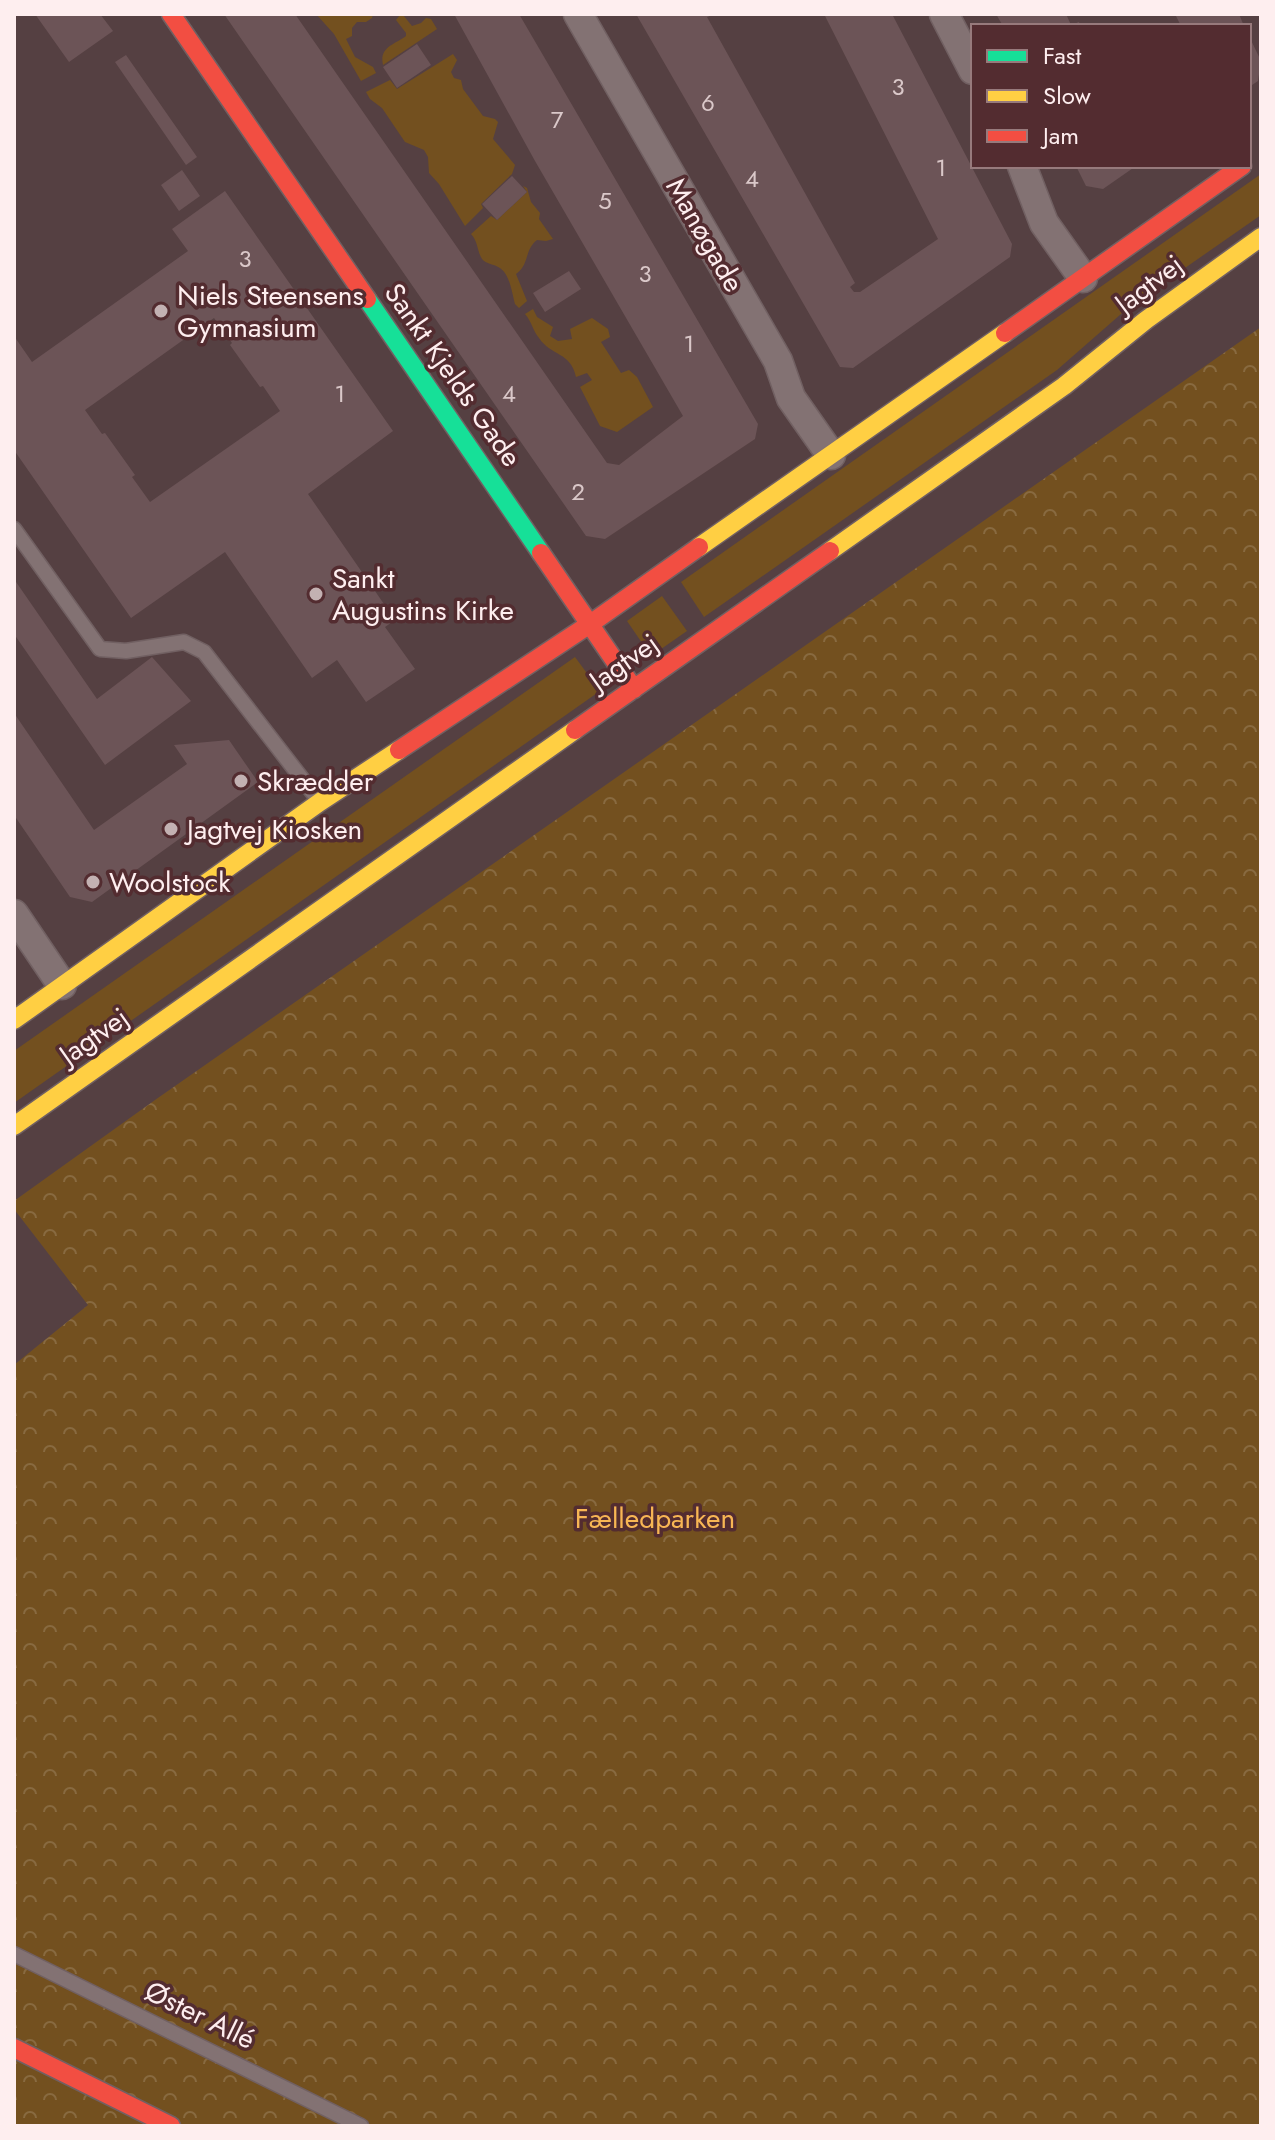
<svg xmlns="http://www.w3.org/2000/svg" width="1275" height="2140" viewBox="0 0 1275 2140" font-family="Jost,sans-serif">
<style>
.grass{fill:#73501f}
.park{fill:url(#park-crowns)}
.building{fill:#6c5457;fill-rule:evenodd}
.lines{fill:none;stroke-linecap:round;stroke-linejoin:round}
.lane-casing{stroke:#716062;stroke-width:17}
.street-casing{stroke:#716062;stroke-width:31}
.fast-casing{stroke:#716062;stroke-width:21}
.slow-casing{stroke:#716062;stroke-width:21}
.jam-casing{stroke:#716062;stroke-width:21}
.lane{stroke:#837273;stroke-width:14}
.street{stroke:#837273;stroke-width:28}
.fast{stroke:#16e098;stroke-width:18}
.slow{stroke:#ffcf43;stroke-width:18}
.jam{stroke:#f24e42;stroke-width:18}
.poi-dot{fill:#c3b1b2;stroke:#532c30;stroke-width:3}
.labels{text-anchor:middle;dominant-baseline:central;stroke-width:7;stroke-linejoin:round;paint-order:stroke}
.number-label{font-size:24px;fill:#dac8c9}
.street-label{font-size:28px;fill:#feeeef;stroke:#532c30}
.poi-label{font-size:28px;fill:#feeeef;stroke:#532c30;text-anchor:start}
.park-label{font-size:28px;fill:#f8b654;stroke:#532c30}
</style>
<defs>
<pattern id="park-crowns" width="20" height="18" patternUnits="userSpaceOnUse" patternTransform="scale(2)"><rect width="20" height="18" fill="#73501f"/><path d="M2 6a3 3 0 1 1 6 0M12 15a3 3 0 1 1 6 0" fill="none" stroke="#886a40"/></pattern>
</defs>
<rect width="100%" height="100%" fill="#554042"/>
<!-- grass -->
<path class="grass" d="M316,14H373L372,18L366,22H357L352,28V36L346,39L355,57L373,67L376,73L361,81L334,34Z
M400,15H403L412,26L421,23L426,18L431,19L437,29L383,65C379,47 394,45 406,36V33L396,20Z
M453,54L457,60L451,72L454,78L461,80L463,89L483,116L495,119L498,122L493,139L515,165L512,174L481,204L483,208L465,226L439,184L429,173L428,157L424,150L405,142L382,108L370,99L366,92L390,80L397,89Z
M1261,174V215L1129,307L1057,370L704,617L681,582Z
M523,186L527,188L531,202L540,213L539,219L553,239L546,241L537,240C524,250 530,264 516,274L527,301L519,308L515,304C512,293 510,275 500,268C494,264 486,264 482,259C477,251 478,241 471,234L491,216L497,220L527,192Z
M533,309L537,317L553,327L550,336L558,341L572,339L570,329L592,318L608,329L610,337L601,342L621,373L629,370L637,377L653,407L617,432L600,426L580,387L592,380L587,373L576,377C571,352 551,356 539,338C533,331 532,322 525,314Z
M662,596L687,631L651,656L627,621Z
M575,657L600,691L14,1103V1051Z"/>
<!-- park -->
<path class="park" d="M1261,327V2126H14V1365L88,1305L14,1209V1201L155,1100Z"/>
<!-- building -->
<path class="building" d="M35,14H100L113,31L69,62Z
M224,14H295L607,463L619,465L683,416L535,161L454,14H519L758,424L755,439L605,539L586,536Z
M636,14H715L707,17L855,283L850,287L854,292H860L938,239L824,14H892L1012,244L1010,257L853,368L840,367Z
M996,14H1066L1071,25L1079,22L1080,26H1003Z
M1175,14H1239L1244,26H1181Z
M1249,36L1261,61L1258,81L1249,87Z
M417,44L431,65L397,88L383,67Z
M126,55L197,157L186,165L115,62Z
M1076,166H1136L1103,189L1086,186Z
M182,170L200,196L179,211L161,185Z
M512,176L527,192L497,220L482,204Z
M225,191L393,431L308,494L395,620L385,627L415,669L366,702L337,660L312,678L225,552L131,618L14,450V336L32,362L188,251L172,229ZM214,318L232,343L230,345L260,387L263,386L280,411L150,502L132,477L135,475L105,433L102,434L85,410Z
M569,271L581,289L545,312L533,293Z
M14,579L97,699L152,657L191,701L105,765L14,634Z
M14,713L94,830L187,764L174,745L229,740L258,782L92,902L70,897L14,815Z"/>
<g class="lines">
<!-- lane casing -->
<g class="lane-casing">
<path id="lane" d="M14,529L100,649L126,651L184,642L204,652L320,802
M14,1954L361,2126"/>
</g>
<!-- street casing -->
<g class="street-casing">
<path id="street" d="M578,14L778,361L791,398L831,455
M944,14L973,70
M1022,166L1044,223L1083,278
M14,914L62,985"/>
</g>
<!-- fast casing -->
<g class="fast-casing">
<path id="fast" d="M367,299L541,553"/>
</g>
<!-- slow casing -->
<g class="slow-casing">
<path id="slow" d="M699,547L1005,333
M830,551L1064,386L1146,320L1261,237
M14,1020L320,802L399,750
M14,1126L575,730"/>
</g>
<!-- jam casing -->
<g class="jam-casing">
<path id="jam" d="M171,14L367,299
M1005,333L1242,166
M541,553L634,689
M575,730L830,551
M399,750L590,624L699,547
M14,2048L171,2126"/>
</g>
<!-- lane -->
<use href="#lane" class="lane"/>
<!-- street -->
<use href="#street" class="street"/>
<!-- fast -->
<use href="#fast" class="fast"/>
<!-- slow -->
<use href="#slow" class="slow"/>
<!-- jam -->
<use href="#jam" class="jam"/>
</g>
<!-- markers -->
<g class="poi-dot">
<circle cx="161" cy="311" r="8"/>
<circle cx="316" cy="594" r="8"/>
<circle cx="241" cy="781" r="8"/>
<circle cx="171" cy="829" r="8"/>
<circle cx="93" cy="882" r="8"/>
</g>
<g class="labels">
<!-- number labels -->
<g class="number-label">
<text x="898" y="86">3</text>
<text x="708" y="102">6</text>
<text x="557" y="119">7</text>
<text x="941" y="167">1</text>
<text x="752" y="178">4</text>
<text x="605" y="200">5</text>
<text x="245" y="258">3</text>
<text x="645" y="273">3</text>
<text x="689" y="343">1</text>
<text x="340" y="393">1</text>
<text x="509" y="393">4</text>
<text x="578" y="491">2</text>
</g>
<!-- street labels -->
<g class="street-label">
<text transform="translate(705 235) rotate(60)">Manøgade</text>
<text transform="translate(1149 284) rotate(-37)">Jagtvej</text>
<text transform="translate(453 375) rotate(55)">Sankt Kjelds Gade</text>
<text transform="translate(624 662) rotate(-35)">Jagtvej</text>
<text transform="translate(94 1036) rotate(-35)">Jagtvej</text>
<text transform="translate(200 2015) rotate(26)">Øster Allé</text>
</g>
<!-- poi labels -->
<g class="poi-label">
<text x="177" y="295">Niels Steensens<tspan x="177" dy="32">Gymnasium</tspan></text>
<text x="332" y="578">Sankt<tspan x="332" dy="32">Augustins Kirke</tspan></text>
<text x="257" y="781">Skrædder</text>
<text x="187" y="829">Jagtvej Kiosken</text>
<text x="109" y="882">Woolstock</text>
</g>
<!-- park labels -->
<g class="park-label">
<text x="655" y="1518">Fælledparken</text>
</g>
</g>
<!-- border -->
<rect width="1275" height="2140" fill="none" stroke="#feeeef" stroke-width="32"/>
<!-- legend -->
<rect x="971" y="24" width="280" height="144" fill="#532c30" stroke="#977a7c" stroke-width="2"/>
<rect x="987" y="50" width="40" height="12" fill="#16e098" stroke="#977a7c" stroke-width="2"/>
<text x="1043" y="64" font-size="24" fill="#feeeef">Fast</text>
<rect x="987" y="90" width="40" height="12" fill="#ffcf43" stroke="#977a7c" stroke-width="2"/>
<text x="1043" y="104" font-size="24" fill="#feeeef">Slow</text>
<rect x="987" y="130" width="40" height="12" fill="#f24e42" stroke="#977a7c" stroke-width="2"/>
<text x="1043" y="144" font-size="24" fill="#feeeef">Jam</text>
</svg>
